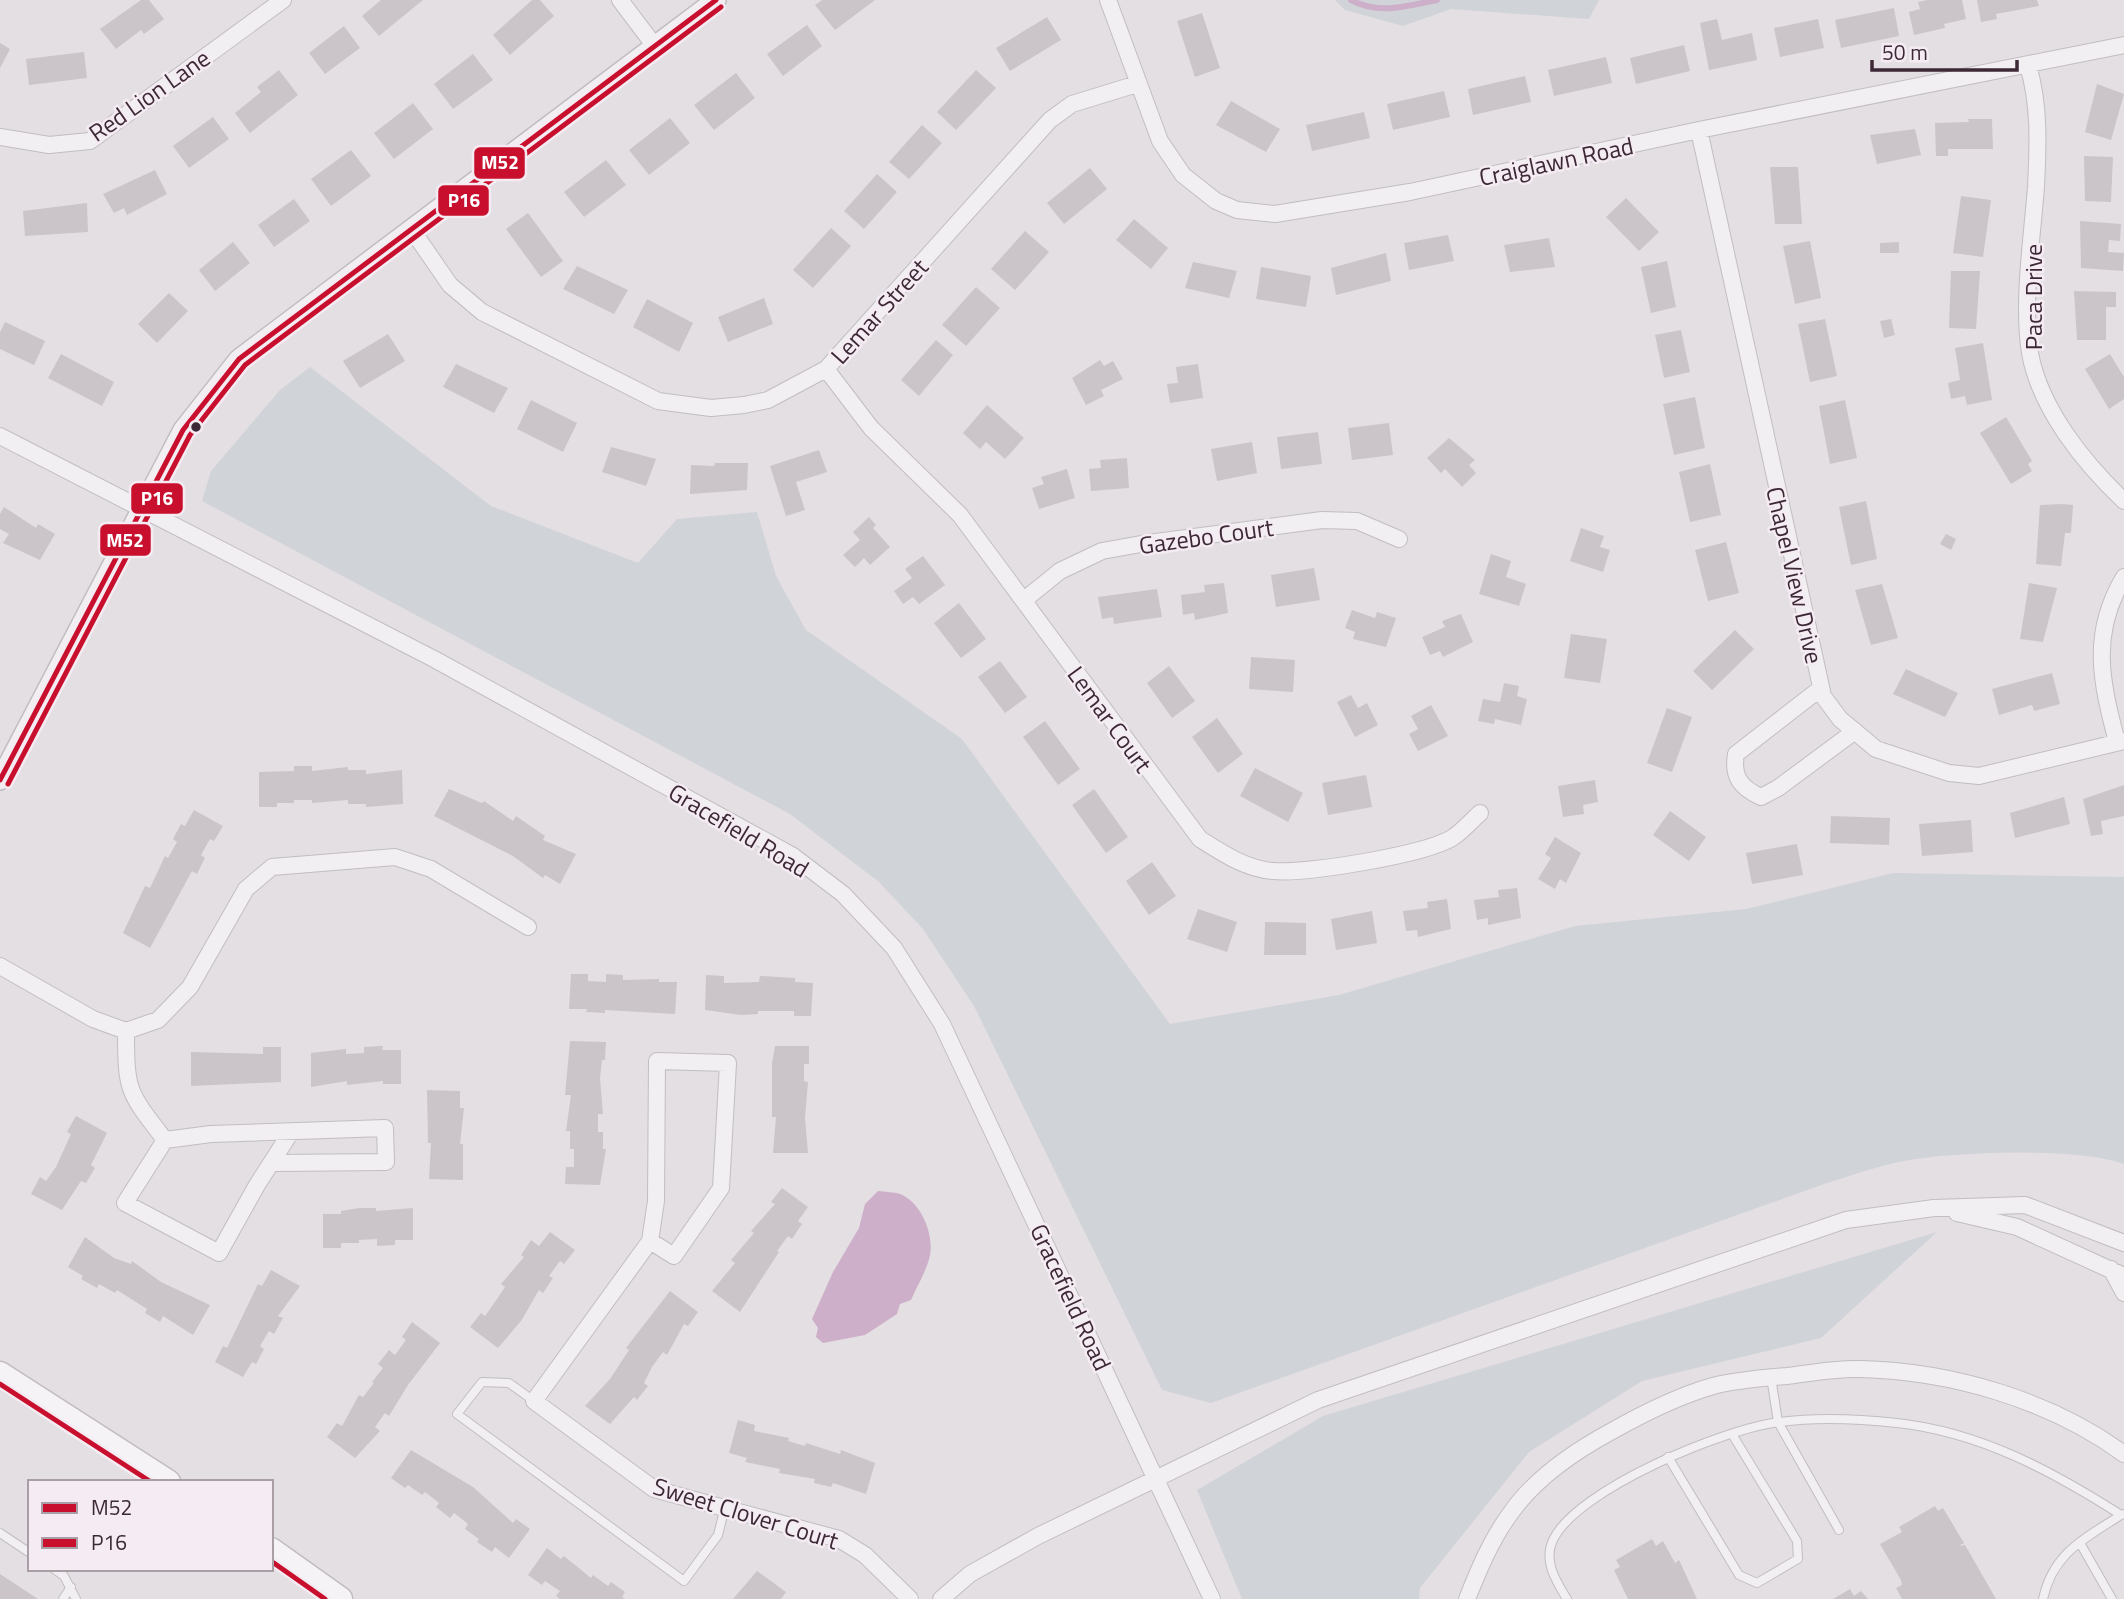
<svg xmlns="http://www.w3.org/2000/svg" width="2124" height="1599" viewBox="0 0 2124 1599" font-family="'Titillium Web',sans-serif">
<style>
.green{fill:#d0d3d8}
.water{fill:#ceafc9}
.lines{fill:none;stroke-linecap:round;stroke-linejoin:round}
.stream{stroke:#ceafc9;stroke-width:6}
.building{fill:#cbc5ca}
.service-casing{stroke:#c2bdc1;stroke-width:10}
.minor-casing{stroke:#c2bdc1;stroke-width:18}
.tertiary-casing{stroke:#c2bdc1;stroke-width:22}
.primary-casing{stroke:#c2bcc0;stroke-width:27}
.service{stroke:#f1eff1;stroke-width:8}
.minor{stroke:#f1eff1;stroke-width:16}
.tertiary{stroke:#f1eff1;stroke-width:19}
.primary{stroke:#f5f3f5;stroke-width:24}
.bus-1-casing{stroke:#f4ecf2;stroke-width:10}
.bus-2-casing{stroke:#f4ecf2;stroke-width:10}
.bus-1{stroke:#c8102e;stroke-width:5}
.bus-2{stroke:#c8102e;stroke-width:5}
.bus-dot{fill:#3c2836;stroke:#f4ecf2;stroke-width:2.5}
.labels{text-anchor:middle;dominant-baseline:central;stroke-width:5;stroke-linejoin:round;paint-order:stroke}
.street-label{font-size:24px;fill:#3c2836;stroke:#f4ecf2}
.line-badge{stroke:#f4ecf2;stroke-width:2.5}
.badge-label{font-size:19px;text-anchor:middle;font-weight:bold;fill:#fff}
</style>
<rect width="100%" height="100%" fill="#e4dfe3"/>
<!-- green -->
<path class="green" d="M1335,0H1599L1589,19L1451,9L1403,26L1345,10Z
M310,367L491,506L638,563L677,519L757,512L776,576L806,630L962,739L1170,1024L1339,995L1575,926L1746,909L1893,873L2124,877V1164C2079,1147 1959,1152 1910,1160C1882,1164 1854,1175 1827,1183L1211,1403L1162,1390L974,1006L923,929L879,882L790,814L202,501L211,471L280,390Z
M1937,1232L1821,1338L1642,1381L1529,1452L1420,1588L1419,1599H1242L1197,1490L1323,1416Z"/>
<!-- water -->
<path class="water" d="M878,1191C885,1192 894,1192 900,1194C921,1202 934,1234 930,1255C927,1270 917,1286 911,1300L900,1304L897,1314L865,1335L823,1343L816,1337L818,1328L812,1319L833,1272L859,1228L865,1204Z"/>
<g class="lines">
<!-- stream -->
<path class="stream" d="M1351,0C1379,15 1407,6 1437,0"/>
</g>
<!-- building -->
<path class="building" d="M141,0H149L164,19L144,34L141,30L116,49L100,29Z
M381,0H423L379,36L362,16Z
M532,0H540L554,16L510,55L493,35Z
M822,0H875L835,30L815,5Z
M1927,0H1962L1966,19L1944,24L1945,28L1914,35L1909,12L1920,9L1918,2Z
M1977,0H2037L2039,6L1996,14L1997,19L1981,22Z
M1894,8L1899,36L1841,48L1835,20Z
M1202,13L1220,68L1195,77L1177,21Z
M1047,17L1061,40L1010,71L996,48Z
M1717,19L1722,40L1752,33L1757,60L1709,70L1700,23Z
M1818,19L1824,48L1780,57L1774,28Z
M807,25L822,46L783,76L767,54Z
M344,26L360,48L325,74L309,53Z
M0,43L10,49L0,68Z
M1684,45L1690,71L1636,84L1630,58Z
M84,52L87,78L29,85L26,59Z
M473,54L493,80L453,109L434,84Z
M1606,57L1612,83L1554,96L1548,70Z
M279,70L298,95L250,133L235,113L261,92L257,87Z
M976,70L996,88L956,130L937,112Z
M736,73L755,98L714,130L694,105Z
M1525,76L1531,102L1473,115L1468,89Z
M2097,84L2124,94L2111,140L2085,132Z
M1444,91L1450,117L1393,130L1387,104Z
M1231,101L1280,129L1266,152L1216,125Z
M413,103L433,129L394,159L374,133Z
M1364,112L1370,138L1312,151L1306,125Z
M213,117L229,139L189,168L173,146Z
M670,118L690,143L649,175L629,150Z
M1968,119H1992L1993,149H1948V156H1936L1935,123L1969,122Z
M922,125L942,143L909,179L889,162Z
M1915,129L1921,155L1877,164L1870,135Z
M351,150L371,176L331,206L311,179Z
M2084,156L2113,157L2111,202L2085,201Z
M606,160L626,185L584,217L564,192Z
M1770,167H1798L1802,224H1775Z
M1090,168L1107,189L1064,224L1047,203Z
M155,170L167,194L127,215L124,208L114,213L103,194Z
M877,174L897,192L864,229L844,211Z
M1961,196L1991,200L1983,257L1953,253Z
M1626,198L1659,232L1639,251L1606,217Z
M294,199L310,221L274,247L258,225Z
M87,203L88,232L25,236L23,211Z
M528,213L563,261L541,277L506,229Z
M1134,219L1168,248L1151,269L1116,240Z
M2080,221L2121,224L2120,241L2109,240L2108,252L2124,253L2123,271L2081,268Z
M831,228L851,246L813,288L793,270Z
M1025,231L1049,252L1015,290L991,269Z
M1448,235L1454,261L1409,270L1404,243Z
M1549,238L1555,267L1510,272L1504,245Z
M1810,241L1821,298L1795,304L1783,246Z
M233,242L250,263L215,291L199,270Z
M1899,242V253H1880V243Z
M1386,253L1391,281L1336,295L1331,268Z
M1667,261L1676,307L1651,313L1641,267Z
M1193,262L1237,271L1229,298L1185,288Z
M577,266L628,290L614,314L563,289Z
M1261,267L1311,276L1306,307L1256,299Z
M1951,271H1980L1976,329L1949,328Z
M976,287L1000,308L966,346L942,325Z
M2074,291L2116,292V307H2106V340H2077Z
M169,293L188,311L157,343L138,324Z
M764,298L773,324L728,342L718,317Z
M647,299L693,323L679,352L633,327Z
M1825,319L1837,376L1810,382L1798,324Z
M1891,319L1895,335L1884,338L1880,321Z
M5,322L45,341L34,365L0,349V332Z
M1681,330L1690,372L1664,378L1655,335Z
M388,334L405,361L360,388L343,361Z
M936,340L953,355L919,396L901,380Z
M1983,343L1992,400L1967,405L1965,396L1951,399L1948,383L1960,380L1955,348Z
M61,354L114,382L102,406L48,378Z
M2110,354L2124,377V399L2109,409L2085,369Z
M1100,360L1104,366L1113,361L1123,379L1101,390L1104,396L1086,405L1072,378Z
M456,364L508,388L494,413L443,387Z
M1198,364L1203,398L1170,403L1167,384L1178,383L1176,367Z
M1695,397L1705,448L1674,455L1663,404Z
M531,400L577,423L563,452L517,429Z
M1845,400L1857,458L1830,464L1819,406Z
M987,405L1024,438L1005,459L986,442L980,449L963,433Z
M2006,417L2032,461L2028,464L2032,471L2011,484L1980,433Z
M1389,423L1393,455L1352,460L1348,428Z
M1318,432L1322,464L1281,469L1277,437Z
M1449,438L1475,460L1469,465L1476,473L1462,487L1445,469L1441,473L1427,458Z
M1252,442L1257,473L1217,481L1211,449Z
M611,447L656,459L646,486L602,472Z
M819,450L827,472L796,482L805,510L786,516L770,466Z
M1127,458L1129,488L1091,491L1089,469L1101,468L1100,460Z
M715,463H748L747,490L690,494L691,465L714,466Z
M1710,464L1721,515L1690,522L1679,472Z
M1067,469L1075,498L1039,509L1032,488L1044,484L1041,477Z
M1866,501L1877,559L1851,565L1839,507Z
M2062,504L2073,505L2071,533H2065L2061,566L2036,564L2040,505Z
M4,507L36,528L38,524L55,534L40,560L3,543L9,534L0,529V514Z
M869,517L876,525L873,528L890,547L870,565L864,558L855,567L843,555L860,540L853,532Z
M1581,528L1604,536L1600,547L1610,550L1603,572L1570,561Z
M1946,534L1956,539L1951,550L1940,544Z
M1726,542L1739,593L1708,601L1695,550Z
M1491,554L1511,561L1506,577L1526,584L1519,606L1479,594Z
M923,556L945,585L919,604L913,597L903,604L894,591L912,578L905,569Z
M1314,568L1320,600L1276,607L1271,575Z
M1224,583L1228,613L1195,620L1194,613L1183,615L1181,595L1205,592L1204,585Z
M2029,583L2057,588L2043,642L2020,639Z
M1882,584L1898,638L1871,645L1855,590Z
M1157,589L1162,617L1114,624L1113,617L1102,619L1098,597Z
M959,603L986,639L961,658L934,623Z
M1352,610L1375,618L1377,612L1396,618L1386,647L1353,639L1355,632L1345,628Z
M1461,614L1473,642L1443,657L1440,651L1430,655L1422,637L1445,627L1442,621Z
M1735,630L1754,649L1712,690L1693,671Z
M1571,634L1607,639L1600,683L1564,678Z
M1251,657L1295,660L1293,692L1249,689Z
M1000,661L1027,697L1005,713L978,677Z
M1169,666L1195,701L1172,718L1147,683Z
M1906,669L1958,693L1945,717L1893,694Z
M2052,673L2060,704L2034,711L2032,705L1999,715L1992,689Z
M1504,683L1519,686L1517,696L1527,699L1521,725L1495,719L1494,724L1478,721L1483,699L1500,702Z
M1351,695L1358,708L1367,703L1378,725L1355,737L1337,702Z
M1431,705L1448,736L1418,751L1409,734L1418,729L1411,716Z
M1667,708L1692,717L1672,772L1647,763Z
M1217,718L1243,754L1218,773L1192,737Z
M1045,721L1080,769L1058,785L1023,737Z
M294,766H312V771L348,767V770H366V774L402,770L403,804L366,807V804H348V800L312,803V800H294V803H277V807H259V772L294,771Z
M1255,768L1303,793L1288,822L1240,796Z
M1366,775L1372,807L1328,815L1322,783Z
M1595,780L1598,802L1583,805L1584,814L1563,817L1558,786Z
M2124,785V816L2101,821L2103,834L2091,836L2083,799Z
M449,789L482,803L484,801L513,821L516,816L545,836L543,840L576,854L560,884L545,875L543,878L513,856L434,816Z
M1094,789L1128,837L1106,853L1072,805Z
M2064,797L2070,824L2015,838L2010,813Z
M194,810L223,826L214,841L210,839L201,855L205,858L197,874L192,871L150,948L123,933L145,886L150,888L165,856L168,858L177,842L173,839L181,824L185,826Z
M1670,811L1706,837L1689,861L1653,835Z
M1831,816L1890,818L1889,845L1830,843Z
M1971,820L1973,852L1922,856L1919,824Z
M1555,837L1581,853L1566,883L1560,879L1555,889L1538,879L1551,858L1545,854Z
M1797,844L1803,875L1752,884L1746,853Z
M1152,862L1176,896L1149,915L1126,881Z
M1517,888L1521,918L1488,925V918L1477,920L1474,900L1499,897L1498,890Z
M1447,899L1451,929L1418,937L1417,930L1406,931L1403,911L1428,908L1427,902Z
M1198,909L1237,922L1227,952L1187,939Z
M1372,911L1377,943L1336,950L1331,919Z
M1265,922L1306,923V955H1264Z
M571,974H588V981L606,982V974L623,975V980L659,979V982H677L675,1014L605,1010V1013L586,1012L587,1009H569Z
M706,975L724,976V983L759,982L760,976L795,978V982L813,983L811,1016H794V1011H758V1014L741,1015L705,1010Z
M570,1041L606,1042L605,1060H602L600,1078L603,1114H598V1132H603V1149H606L600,1185L565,1184L566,1167H574V1149H570V1131H566L571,1095H565Z
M383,1046L382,1050H401V1084H383V1081L347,1085V1081L311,1087V1053L346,1049V1054L364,1053V1047Z
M775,1046H809V1064H804V1081L808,1082L805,1118L808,1153H773L776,1117H772V1064Z
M263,1047H281V1082L191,1086V1052L263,1054Z
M427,1090L460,1091V1108H464L460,1144H463V1180L429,1179L431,1143H428Z
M76,1116L107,1133L91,1165L95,1168L86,1183L81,1181L62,1210L31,1194L40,1177L46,1181L56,1167L71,1134L67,1132Z
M782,1188L808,1207L798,1221L802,1224L792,1239L788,1236L777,1251L779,1252L740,1312L712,1291L735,1263L731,1260L754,1233L751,1231L775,1204L771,1202Z
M359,1208H376V1211L413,1208V1240H395V1245L377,1246V1239L359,1240V1243H341V1248H323V1214H341V1211Z
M550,1232L575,1250L564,1264L560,1261L549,1276L553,1278L543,1293L539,1290L521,1321L498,1348L470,1327L481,1313L485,1316L495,1302L505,1287L501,1284L524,1257L521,1255L531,1240L539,1246Z
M85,1237L114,1258L131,1264L132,1261L161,1282L210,1305L193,1335L163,1316L160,1322L145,1313L147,1309L117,1290L115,1293L99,1284L97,1288L81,1279L83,1276L68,1267Z
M271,1270L300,1286L278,1316L283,1318L274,1334L269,1331L260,1346L264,1349L256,1364L252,1362L243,1377L215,1362L223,1346L227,1348L258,1284L262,1286Z
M670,1291L698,1312L688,1326L684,1324L667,1355L663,1352L652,1367L644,1383L648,1386L637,1400L634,1397L610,1424L585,1406L610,1379L629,1350L626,1348Z
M412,1322L440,1343L408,1385L389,1416L385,1413L375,1427L380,1431L355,1458L327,1437L337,1423L342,1426L359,1395L363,1397L374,1383L372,1382L383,1368L378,1364L389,1350L395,1355L406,1340L402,1337Z
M738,1420L755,1425L754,1431L789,1438L788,1441L805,1446L806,1443L840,1454L841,1450L875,1463L866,1494L833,1483L831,1487L814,1483L815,1479L779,1473L780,1469L745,1462L747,1458L729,1453Z
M411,1450L473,1487L513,1523L516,1519L530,1529L509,1558L495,1547L492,1552L477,1542L479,1539L465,1529L468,1524L454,1513L450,1518L436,1507L439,1503L425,1492L422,1495L408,1485L405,1488L391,1478Z
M1935,1506L1938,1511L1943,1508L1964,1543L1959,1546L1965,1545L1996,1599H1902L1896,1588L1902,1585L1901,1580L1880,1544L1902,1532L1899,1527Z
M1652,1539L1656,1546L1663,1541L1675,1563L1679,1560L1697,1599H1628L1614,1570L1620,1567L1616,1560Z
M547,1548L561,1559L564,1556L591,1578L593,1575L608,1586L611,1582L625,1592L622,1597L625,1599H560L556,1596L560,1591L545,1581L542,1585L528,1575Z
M757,1571L786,1592L781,1599H733Z
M0,1574L38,1599H0Z
M1850,1589L1854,1596L1861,1591L1868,1599H1833Z"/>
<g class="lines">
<!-- service casing -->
<g class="service-casing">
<path id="service" d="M1771,1377L1778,1422L1839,1530
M534,1401L509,1383L482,1382L457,1414L684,1581L718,1535L725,1507
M1668,1457L1739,1575L1757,1583L1798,1559L1797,1541L1732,1434
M0,1533L30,1553
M2080,1543L2112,1599
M54,1569L64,1576L76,1599
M63,1599L71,1587
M1567,1599C1556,1581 1543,1561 1553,1540C1577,1489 1726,1428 1780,1422C1817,1417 1860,1419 1897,1423C1980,1432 2052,1471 2121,1515L2124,1514
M2043,1599C2053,1553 2084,1539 2121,1515"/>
</g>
<!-- minor casing -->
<g class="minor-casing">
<path id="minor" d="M620,0L654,45
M1108,0L1160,141L1183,175L1216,201L1237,210L1275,214L1410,192L1699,130L2124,45
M2028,65C2040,106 2038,145 2036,187C2032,239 2022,303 2030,353C2040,409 2084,463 2124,501
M1699,130L1823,696L1840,719L1876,749L1949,773L1979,776L2124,741
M0,137L49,145L90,141L283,0
M412,230L450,285L482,312L658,401L711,408L744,405L768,400L826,369L1050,120L1072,104L1137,84
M826,369L871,428L960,515L1200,839C1222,853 1246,869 1273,871C1306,874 1423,855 1452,838C1462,832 1471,821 1480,813
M0,436L434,659L793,856L843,894L894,948L942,1024L1212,1599
M1024,600L1060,571L1102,551L1141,544L1322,520L1357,521L1399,539
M1821,688L1736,754C1732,777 1741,788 1761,797L1778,788L1855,731
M2117,742C2101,681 2090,634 2124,577
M0,966L93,1019L126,1031
M126,1031L158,1020L190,987L246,889L272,867L395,857L431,869L528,927
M126,1031C126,1092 128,1092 165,1140L211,1134L385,1128L386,1162L274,1163
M165,1140L125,1203L219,1253L257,1185L291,1132
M1957,1213L2017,1227L2124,1276
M650,1241L674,1256L721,1188L728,1063L657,1061L656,1201L650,1241L534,1401L654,1489L839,1539L865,1555L910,1599
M2111,1269L2124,1293
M941,1599L970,1574L1038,1536L1318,1400L1846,1220L1934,1208L2025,1205L2124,1243
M1467,1599C1479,1569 1491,1540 1510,1514C1534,1479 1575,1451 1612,1431C1644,1413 1678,1396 1713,1386C1736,1380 1763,1378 1787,1376C1811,1373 1836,1368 1860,1369C1951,1371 2050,1400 2124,1454"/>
</g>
<!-- tertiary casing -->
<g class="tertiary-casing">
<path id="tertiary" d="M0,780L183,430L239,359L716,0"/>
</g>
<!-- primary casing -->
<g class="primary-casing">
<path id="primary" d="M0,1374L168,1482
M271,1550L340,1599"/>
</g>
<!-- service -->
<use href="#service" class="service"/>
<!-- minor -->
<use href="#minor" class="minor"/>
<!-- tertiary -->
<use href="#tertiary" class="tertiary"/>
<!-- primary -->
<use href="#primary" class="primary"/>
<!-- bus-1 casing -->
<g class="bus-1-casing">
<path id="bus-1" d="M0,780L183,430L239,359L716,0"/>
</g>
<!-- bus-2 casing -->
<g class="bus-2-casing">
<path id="bus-2" d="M8,784L190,435L245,365L721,7
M0,1384L151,1482
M271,1561L325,1599"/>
</g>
<!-- bus-1 -->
<use href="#bus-1" class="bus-1"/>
<!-- bus-2 -->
<use href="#bus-2" class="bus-2"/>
</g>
<!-- markers -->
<circle class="bus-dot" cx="196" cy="427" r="6"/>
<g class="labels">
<!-- street labels -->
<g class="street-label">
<text transform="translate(149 95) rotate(-35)">Red Lion Lane</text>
<text transform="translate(1556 161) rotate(-12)">Craiglawn Road</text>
<text transform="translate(2033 297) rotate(-90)">Paca Drive</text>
<text transform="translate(879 311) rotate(-48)">Lemar Street</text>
<text transform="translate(1206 536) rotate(-8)">Gazebo Court</text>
<text transform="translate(1795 575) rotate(77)">Chapel View Drive</text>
<text transform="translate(1110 719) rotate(54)">Lemar Court</text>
<text transform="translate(739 830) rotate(31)">Gracefield Road</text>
<text transform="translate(1071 1297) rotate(65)">Gracefield Road</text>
<text transform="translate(746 1513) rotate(17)">Sweet Clover Court</text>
</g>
</g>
<g class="line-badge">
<rect x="473" y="146" width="53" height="34" rx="7" fill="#c8102e"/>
<rect x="437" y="184" width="53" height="33" rx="7" fill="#c8102e"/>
<rect x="130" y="482" width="54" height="33" rx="7" fill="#c8102e"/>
<rect x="99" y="523" width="53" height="34" rx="7" fill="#c8102e"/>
</g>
<g class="badge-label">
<text x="500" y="169">M52</text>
<text x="464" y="207">P16</text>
<text x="157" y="505">P16</text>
<text x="125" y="547">M52</text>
</g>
<!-- legend -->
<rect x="28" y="1480" width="245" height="91" fill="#f4ecf2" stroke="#aa9ea7" stroke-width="2"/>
<rect x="42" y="1503" width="35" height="10" fill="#c8102e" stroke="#aa9ea7" stroke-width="2"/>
<text x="91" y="1515" font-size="21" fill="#3c2836">M52</text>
<rect x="42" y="1538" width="35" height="10" fill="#c8102e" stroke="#aa9ea7" stroke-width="2"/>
<text x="91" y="1550" font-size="21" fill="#3c2836">P16</text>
<!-- scale -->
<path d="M1872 60v10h145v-10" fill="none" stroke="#3c2836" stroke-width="3.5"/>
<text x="1882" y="60" font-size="21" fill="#3c2836" stroke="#f4ecf2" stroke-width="5" paint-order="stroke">50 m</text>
</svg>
